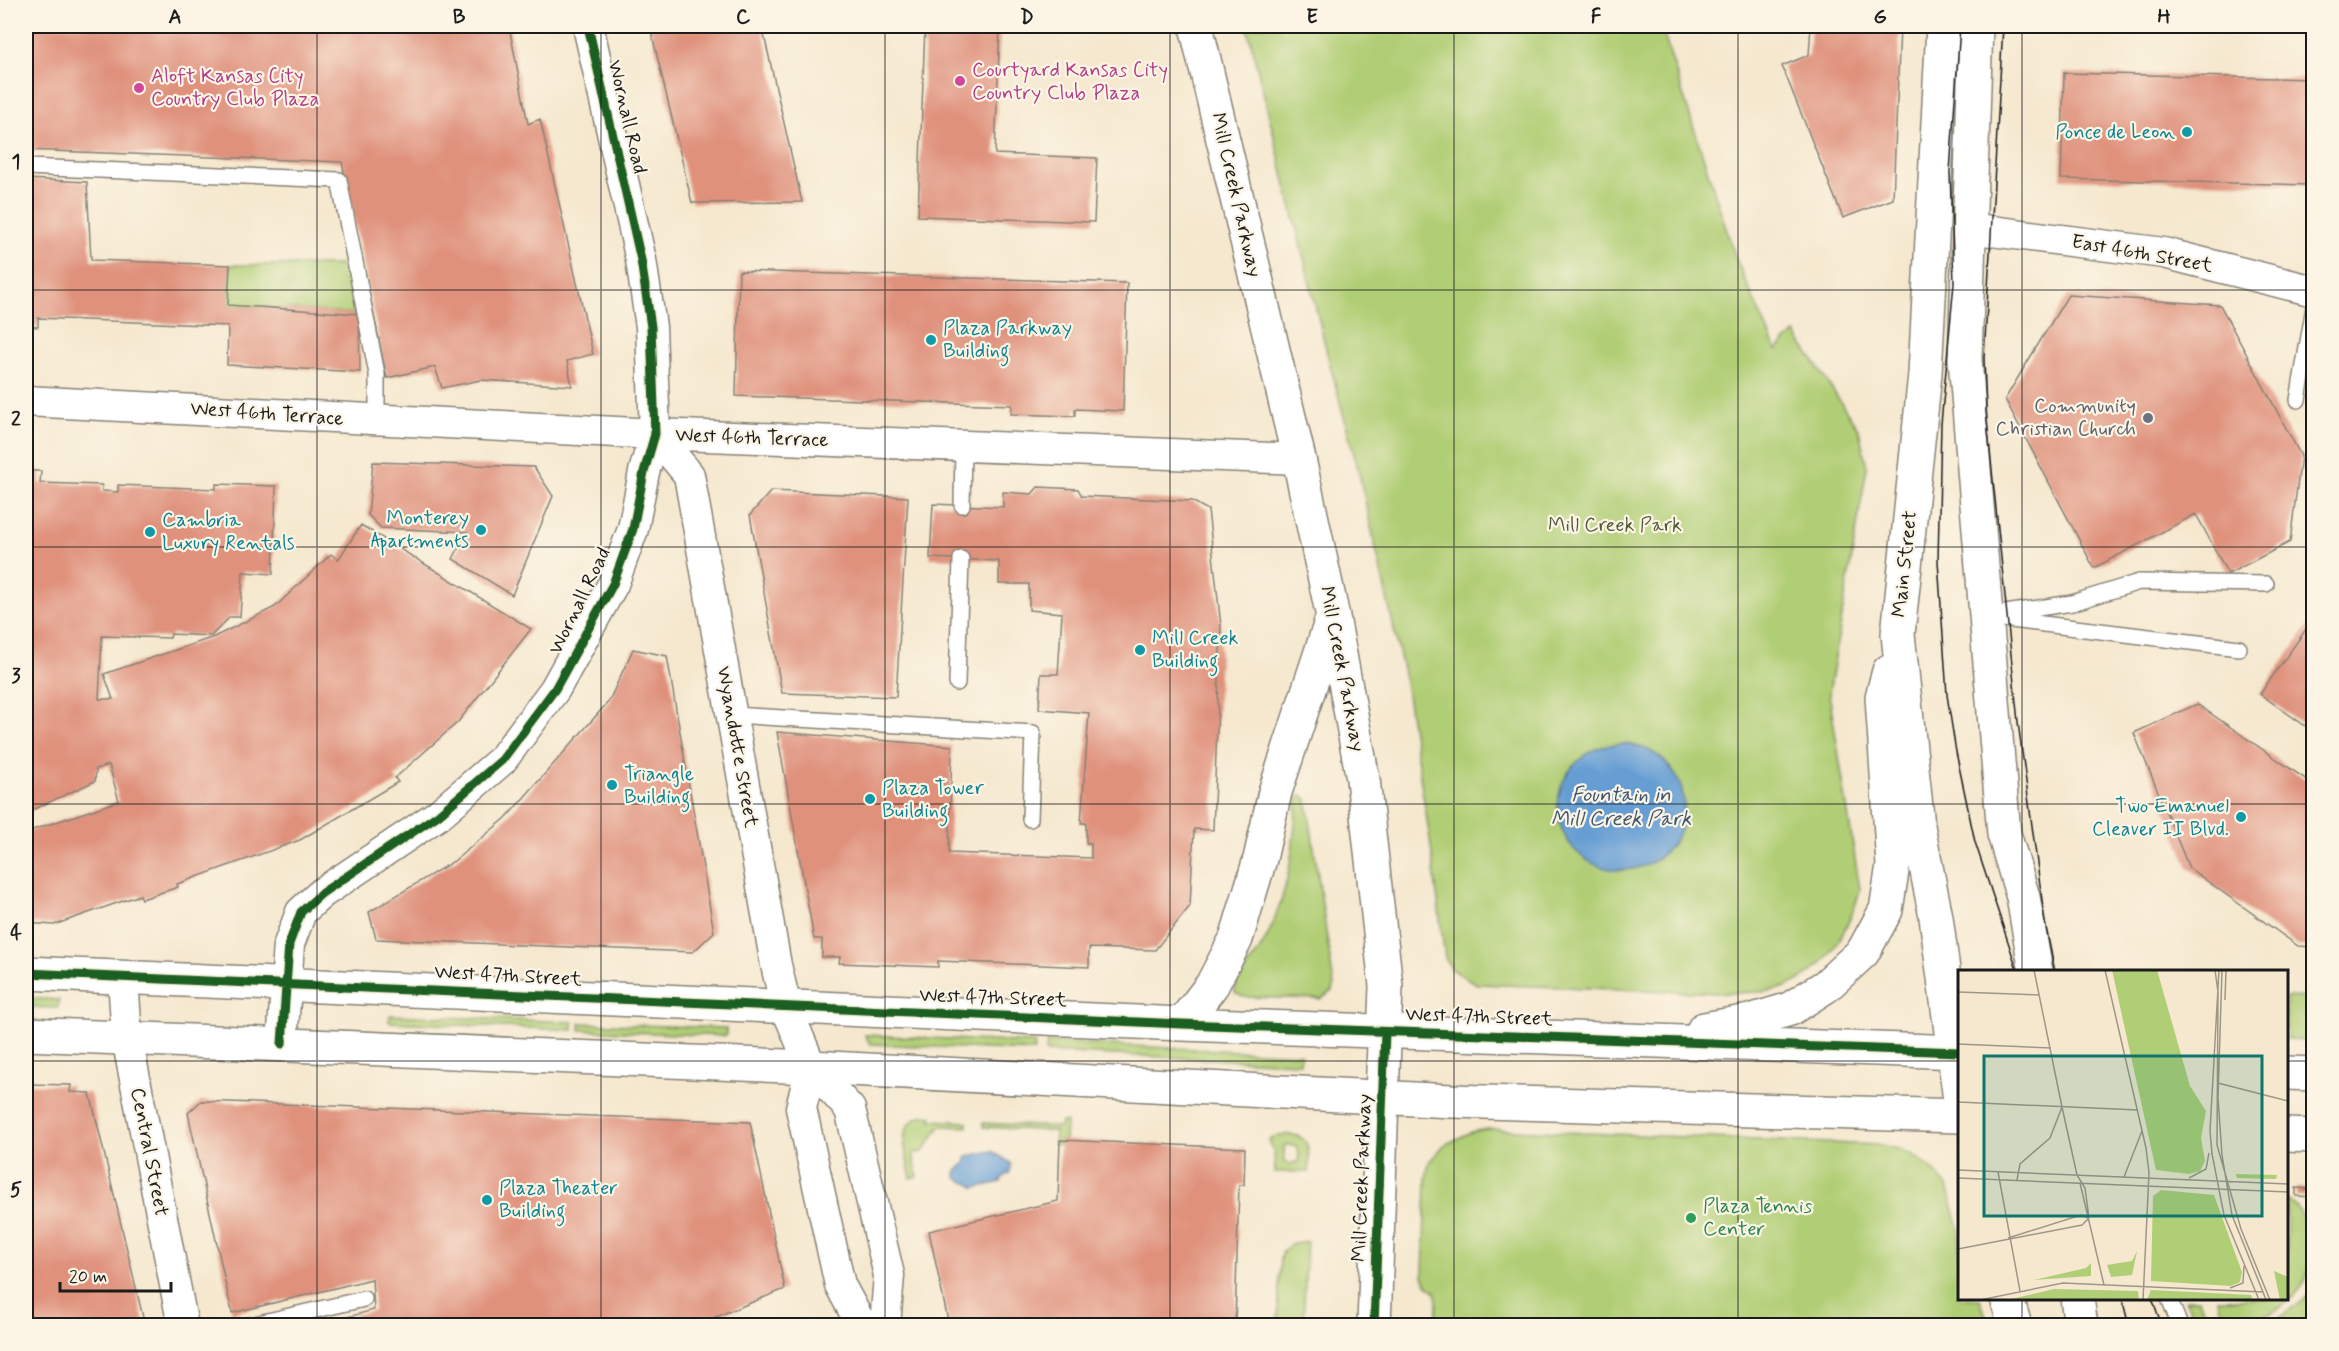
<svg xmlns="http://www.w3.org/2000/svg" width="2339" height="1351" viewBox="0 0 2339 1351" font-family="Mynerve,sans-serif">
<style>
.green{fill:#b0ce75;stroke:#667548;stroke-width:1.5;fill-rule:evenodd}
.water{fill:#669ed4;stroke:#415d78;stroke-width:1.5}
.building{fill:#df917c}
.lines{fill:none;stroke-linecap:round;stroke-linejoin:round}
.lane-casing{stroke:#888276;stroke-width:18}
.street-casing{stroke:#888276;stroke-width:33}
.secondary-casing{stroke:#888276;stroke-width:36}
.lane{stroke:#fff;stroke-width:15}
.street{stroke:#fff;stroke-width:30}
.secondary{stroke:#fff;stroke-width:33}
.tram{stroke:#1c1c1c;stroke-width:1.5}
.cycleway-casing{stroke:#fcf5e5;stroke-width:13}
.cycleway{stroke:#1b5e20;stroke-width:9}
.grid{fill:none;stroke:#1c1c1c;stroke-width:1.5;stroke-opacity:0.55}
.hotel-dot{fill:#d1479c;stroke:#fcf5e5;stroke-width:2}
.culture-dot{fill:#0f9aa8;stroke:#fcf5e5;stroke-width:2}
.worship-dot{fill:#6b7280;stroke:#fcf5e5;stroke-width:2}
.leisure-dot{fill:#2e9e5b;stroke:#fcf5e5;stroke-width:2}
.labels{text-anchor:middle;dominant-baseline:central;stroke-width:4.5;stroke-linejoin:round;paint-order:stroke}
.hotel-label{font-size:20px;fill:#b23c85;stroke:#fcf5e5;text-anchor:start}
.street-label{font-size:20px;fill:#1c1c1c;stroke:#fcf5e5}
.culture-label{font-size:20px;fill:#0d838f;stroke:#fcf5e5;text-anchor:start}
.worship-label{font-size:20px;fill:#5b616d;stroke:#fcf5e5;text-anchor:end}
.park-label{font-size:20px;fill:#505a3b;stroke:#fcf5e5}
.leisure-label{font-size:20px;fill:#27864d;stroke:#fcf5e5;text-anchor:start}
.water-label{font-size:21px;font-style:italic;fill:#3d566f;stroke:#fcf5e5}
.inset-road{fill:none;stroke:#9e9687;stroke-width:1.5}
.view{fill:#0f766e;fill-opacity:0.15;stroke:#0f766e;stroke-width:3}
.inset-edge{fill:none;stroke:#1c1c1c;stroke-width:3}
.neatline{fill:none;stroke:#1c1c1c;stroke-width:2}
.grid-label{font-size:20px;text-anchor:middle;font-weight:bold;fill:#1c1c1c}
</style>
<rect width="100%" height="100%" fill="#fcf5e5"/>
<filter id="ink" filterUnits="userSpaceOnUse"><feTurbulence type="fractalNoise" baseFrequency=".0167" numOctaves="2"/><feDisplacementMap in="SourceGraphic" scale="12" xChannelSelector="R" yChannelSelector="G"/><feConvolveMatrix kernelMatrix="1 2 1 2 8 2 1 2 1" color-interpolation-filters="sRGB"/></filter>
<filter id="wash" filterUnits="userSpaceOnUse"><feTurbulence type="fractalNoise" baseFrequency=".008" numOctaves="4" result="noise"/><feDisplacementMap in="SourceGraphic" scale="24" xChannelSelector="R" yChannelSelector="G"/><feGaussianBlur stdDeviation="1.35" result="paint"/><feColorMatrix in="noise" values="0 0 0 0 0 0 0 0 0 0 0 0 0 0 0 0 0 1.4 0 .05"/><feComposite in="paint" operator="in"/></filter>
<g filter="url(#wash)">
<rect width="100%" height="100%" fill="#f5e8cf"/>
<!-- green -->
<path class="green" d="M1247,26H1661L1736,259L1776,350L1795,333L1859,430L1867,467L1829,693L1860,890C1849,930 1827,969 1788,986C1768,994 1744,992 1723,993L1477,984L1452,970L1445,958L1430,839L1403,669L1358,469L1329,361Z
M230,265H349L359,314L228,305Z
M1300,795L1305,797L1307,800L1334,986L1333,991L1321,999L1243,997L1235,993C1235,977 1253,962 1260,949C1267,938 1272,927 1276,915C1291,878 1294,840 1297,800Z
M2286,997L2313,998V1040L2287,1039Z
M26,998L59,1000L58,1008L26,1007Z
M390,1015L573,1022V1030L389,1022Z
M580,1023L726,1028V1036L580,1030Z
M865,1035L1035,1043L1034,1051L870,1044Z
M1047,1042L1301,1054L1300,1063L1046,1052Z
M924,1115L932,1116L931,1120L967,1122V1127L940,1126L923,1152L913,1153L918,1177L911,1178C907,1154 893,1125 924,1115Z
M1061,1122H1066L1065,1141L1060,1140V1145H1054L1055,1131L983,1127V1123L1060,1127Z
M1487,1129L1880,1145L1903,1150L1913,1155L1931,1168L1947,1186L1959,1228L1960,1298L1980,1299L1989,1325H1436L1437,1300L1435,1291L1428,1286L1423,1276L1426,1179L1429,1162L1444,1145L1471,1132Z
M1279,1135C1311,1131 1309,1147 1309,1172H1275L1274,1153L1269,1140ZM1286,1145L1296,1146L1299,1153L1298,1162L1289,1164L1284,1161V1147Z
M2287,1199C2316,1220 2320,1267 2296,1294C2287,1305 2274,1311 2261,1317C2237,1327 2224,1327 2217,1299L2286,1298Z
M1307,1241L1303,1325H1278L1280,1259L1282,1253L1290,1245Z
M2310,1294L2313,1295V1325H2266L2287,1313Z
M2186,1299H2199L2209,1325H2195Z"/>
<!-- water -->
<path class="water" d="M1558 807a63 63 0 1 1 126 0a63 63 0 1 1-126 0Z
M992,1151L1011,1163L1010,1172L1002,1178L1001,1182L975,1188C970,1182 962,1183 956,1178V1172L965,1163L967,1156Z"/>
<g id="blocks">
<!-- building -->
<path class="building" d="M26,26H509L528,124L540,119L593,354L567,361L572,386L481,380L442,388L435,367L387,378L342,162L26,150Z
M650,26H762L802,202L692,203Z
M925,26H1000L995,154L1097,158L1094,222L918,216Z
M1811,26H1900L1893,199L1843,218L1782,66L1809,55Z
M2064,73L2314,79L2311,185L2061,179Z
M26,179L87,182L91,260L230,265L228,305L359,314L360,372L227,365L228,326L38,318V327L26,326Z
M739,271L1127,283L1123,411L1075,409V416L1011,414L1012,405L736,396Z
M2068,295L2220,305L2301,456L2290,542L2228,574L2196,514L2094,568L2005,399Z
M373,462L534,467L553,496L512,595L453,559L467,532L381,528L368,515Z
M26,471H41L40,483L102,485V491L118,492V485L216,489V484L276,486L273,574L243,572L240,617H230L211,636L171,634L170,638L102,636L99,699H113L104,674L214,637L275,607L331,554L338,560L361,525L531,629L458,722L395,778L398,782L300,840L177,884L178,887L142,899L140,895L54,925L26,923V832L119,801L109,765L96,769L95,781L30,811L26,821Z
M1038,487L1078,489L1082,496L1192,501L1208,510L1221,626L1213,830L1194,829L1190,906L1155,950L1089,948V967L938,961V967L839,963L840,957H822V939H814L777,732L952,746L949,853L1091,858V843H1086V823H1081L1089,713L1039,709L1041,674H1058L1062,613L1029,610V584H999V561L930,558L933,504L1003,507V492L1032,494Z
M771,491L908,497L896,697L782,693L750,515Z
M2314,618V732L2260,694Z
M633,649L667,656L714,932L693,952L376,939L369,912L454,861L506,818L609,701Z
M2197,704L2314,785V947L2298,946L2189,868L2134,733Z
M26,1084L71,1085L70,1092L90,1093L145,1326H26Z
M201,1101L750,1122L785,1289L693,1326H313L374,1310L372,1279L232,1313L188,1113Z
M1060,1140L1245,1148L1244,1185H1239L1235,1326H949L929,1231L1058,1201Z
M2296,1188L2314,1189V1197L2296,1196Z"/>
</g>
</g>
<g filter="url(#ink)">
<use href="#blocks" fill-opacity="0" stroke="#888276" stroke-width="1.5"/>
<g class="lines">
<!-- lane casing -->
<g class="lane-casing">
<path id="lane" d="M26,167L339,180L377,374V421
M2298,400L2314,307
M962,505L963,446
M1985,616L2072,603L2139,582L2266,584
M2003,619L2239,648
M957,683L961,559
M732,715L1033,733L1030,819
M2169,1298L2180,1326
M246,1326L364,1299"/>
</g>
<!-- street casing -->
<g class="street-casing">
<path id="street" d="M1968,228L2164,253L2314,291
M26,401L655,434L1299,459
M655,434L689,475L776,965L786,1007L811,1067L850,1109L889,1275L885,1326
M123,978L127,1038L183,1326
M282,1044L289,944L301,912L322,893L438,815L502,760L555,689L613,584L633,529L644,472L655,434L651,327L641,260L588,26
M811,1067L801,1108L840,1285L862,1326"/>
</g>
<!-- secondary casing -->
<g class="secondary-casing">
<path id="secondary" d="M1196,26L1299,459L1333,617L1363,779L1386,986L1374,1326
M1943,26L1925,374L1898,634L1918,826L1936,917L1960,1100
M1976,26L1965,359L2004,834L2023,897L2036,972
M26,973L1182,1024L1960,1052
M1182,1024L1212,985L1236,939L1260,859L1275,792L1332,619
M1704,1029L1750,1021L1790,1009L1826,986L1863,952L1886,910L1893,865L1882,697L1889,671
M26,1034L811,1067L1452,1101L1960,1116
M2286,1073L2314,1074
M2286,1135L2314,1136
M2007,1298L2015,1326
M2077,1298L2081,1326"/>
</g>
<!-- lane -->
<use href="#lane" class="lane"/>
<!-- street -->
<use href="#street" class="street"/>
<!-- secondary -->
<use href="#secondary" class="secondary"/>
<!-- tram -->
<path class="tram" d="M1960,26L1950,172L1954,283L1941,424L1938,561L1947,695L1956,752L1975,842L2018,972
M2003,26L1984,358L1986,412L2018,722L2045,922L2055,972
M2122,1298L2129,1326
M2152,1298L2162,1326"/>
<!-- cycleway casing -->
<g class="cycleway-casing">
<path id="cycleway" d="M26,973L1182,1024L1960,1052
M282,1044L289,944L301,912L322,893L438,815L502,760L555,689L613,584L633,529L644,472L655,434L651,327L641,260L588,26
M1374,1326L1385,1032"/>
</g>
<!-- cycleway -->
<use href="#cycleway" class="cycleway"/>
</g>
</g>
<!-- grid -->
<path class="grid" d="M317,26V1326M601,26V1326M885,26V1326M1170,26V1326M1454,26V1326M1738,26V1326M2022,26V972M26,290H2314M26,547H2314M26,804H2314M26,1061H1960M2286,1061H2314M2022,1298V1326"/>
<!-- markers -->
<g class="hotel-dot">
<circle cx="960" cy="81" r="6"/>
<circle cx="139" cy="88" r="6"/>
</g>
<g class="culture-dot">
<circle cx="2187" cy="132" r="6"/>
<circle cx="931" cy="340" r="6"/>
<circle cx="481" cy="530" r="6"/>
<circle cx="150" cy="532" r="6"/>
<circle cx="1140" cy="650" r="6"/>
<circle cx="612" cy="785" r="6"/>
<circle cx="870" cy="799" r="6"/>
<circle cx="2241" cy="817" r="6"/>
<circle cx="487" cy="1200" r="6"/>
</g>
<circle class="worship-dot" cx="2148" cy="418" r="6"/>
<circle class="leisure-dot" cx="1691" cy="1218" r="6"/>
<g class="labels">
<!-- hotel labels -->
<g class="hotel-label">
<text x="972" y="70">Courtyard Kansas City<tspan x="972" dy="23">Country Club Plaza</tspan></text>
<text x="151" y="76">Aloft Kansas City<tspan x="151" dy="23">Country Club Plaza</tspan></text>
</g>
<!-- street labels -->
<g class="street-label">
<text transform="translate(627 117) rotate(77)">Wornall Road</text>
<text transform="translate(1236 195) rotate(77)">Mill Creek Parkway</text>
<text transform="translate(2142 254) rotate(10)">East 46th Street</text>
<text transform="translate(267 414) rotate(4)">West 46th Terrace</text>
<text transform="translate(752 438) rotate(2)">West 46th Terrace</text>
<text transform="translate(1905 564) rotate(-84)">Main Street</text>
<text transform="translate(580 601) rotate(-64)">Wornall Road</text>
<text transform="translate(1342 669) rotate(79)">Mill Creek Parkway</text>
<text transform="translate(737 747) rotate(80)">Wyandotte Street</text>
<text transform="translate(508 976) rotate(3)">West 47th Street</text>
<text transform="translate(993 998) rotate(2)">West 47th Street</text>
<text transform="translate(1479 1017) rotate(2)">West 47th Street</text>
<text transform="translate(149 1152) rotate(79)">Central Street</text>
<text transform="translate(1362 1178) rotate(-88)">Mill Creek Parkway</text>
</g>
<!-- culture labels -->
<g class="culture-label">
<text x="2175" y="132" text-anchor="end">Ponce de Leon</text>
<text x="943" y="328">Plaza Parkway<tspan x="943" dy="23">Building</tspan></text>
<text x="469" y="518" text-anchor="end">Monterey<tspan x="469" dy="23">Apartments</tspan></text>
<text x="162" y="520">Cambria<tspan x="162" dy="23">Luxury Rentals</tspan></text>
<text x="1152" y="638">Mill Creek<tspan x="1152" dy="23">Building</tspan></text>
<text x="624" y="774">Triangle<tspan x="624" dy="23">Building</tspan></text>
<text x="882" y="788">Plaza Tower<tspan x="882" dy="23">Building</tspan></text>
<text x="2229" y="806" text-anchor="end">Two Emanuel<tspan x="2229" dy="23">Cleaver II Blvd.</tspan></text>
<text x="499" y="1188">Plaza Theater<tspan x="499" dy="23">Building</tspan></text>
</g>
<!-- worship labels -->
<g class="worship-label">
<text x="2136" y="406">Community<tspan x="2136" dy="23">Christian Church</tspan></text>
</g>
<!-- park labels -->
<g class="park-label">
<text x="1615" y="525">Mill Creek Park</text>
</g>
<!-- leisure labels -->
<g class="leisure-label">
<text x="1703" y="1206">Plaza Tennis<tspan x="1703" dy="23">Center</tspan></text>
</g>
<!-- water labels -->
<g class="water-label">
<text x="1621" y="795">Fountain in<tspan x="1621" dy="24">Mill Creek Park</tspan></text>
</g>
</g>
<!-- overview -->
<g transform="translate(1958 970)">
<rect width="330" height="330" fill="#f5e8cf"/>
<path d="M154,0H199L232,116L248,141L243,168L247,191L242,201L231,204L198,200ZM278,204L319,205L318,209L279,208ZM203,220L256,225L284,302L282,312L273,316L193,311L195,226ZM179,281L174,305L153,307L149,295L174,291ZM133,293V306L76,310L128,298ZM316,301L330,307V330H322ZM96,319L180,321L181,330H49ZM193,320L293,325L295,330H189Z" fill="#b0ce75"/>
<path class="inset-road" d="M147,0L188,178L191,203L185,330M257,0L260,22L259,175L283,259L312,330M261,0L252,161L254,184L266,245L301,330M264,0L260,128L264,185L274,245L305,322M0,22L81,25M267,30L268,0M0,74L93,78M260,113L330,131M0,132L180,140M104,137L119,205L127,218L131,248M0,200L330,214M40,202L62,321M166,207L184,161M0,208L330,222M231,208L248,199L251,183M59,210L62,194L92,168L104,137L76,0M122,213L146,315M50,268L123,245L130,248M0,279L124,255L131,248M272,318L285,313L286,296M22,330L105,313L305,322L308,330"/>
<path class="view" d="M26,86H304V246H26Z"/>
<rect width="330" height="330" class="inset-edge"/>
</g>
<!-- margin -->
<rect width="2339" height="1351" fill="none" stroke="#fcf5e5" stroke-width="66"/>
<!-- scale -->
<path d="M60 1282v9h111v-9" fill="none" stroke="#1c1c1c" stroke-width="3"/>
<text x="69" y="1282" font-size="18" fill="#1c1c1c" stroke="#fcf5e5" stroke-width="4.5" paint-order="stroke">20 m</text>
<rect x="33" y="33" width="2273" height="1285" class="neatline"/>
<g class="grid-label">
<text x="175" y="23">A</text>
<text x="459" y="23">B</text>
<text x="743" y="23">C</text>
<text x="1027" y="23">D</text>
<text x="1312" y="23">E</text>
<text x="1596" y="23">F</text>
<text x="1880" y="23">G</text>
<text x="2164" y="23">H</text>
<text x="16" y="168">1</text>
<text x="16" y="425">2</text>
<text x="16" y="682">3</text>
<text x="16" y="939">4</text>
<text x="16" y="1196">5</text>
</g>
</svg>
